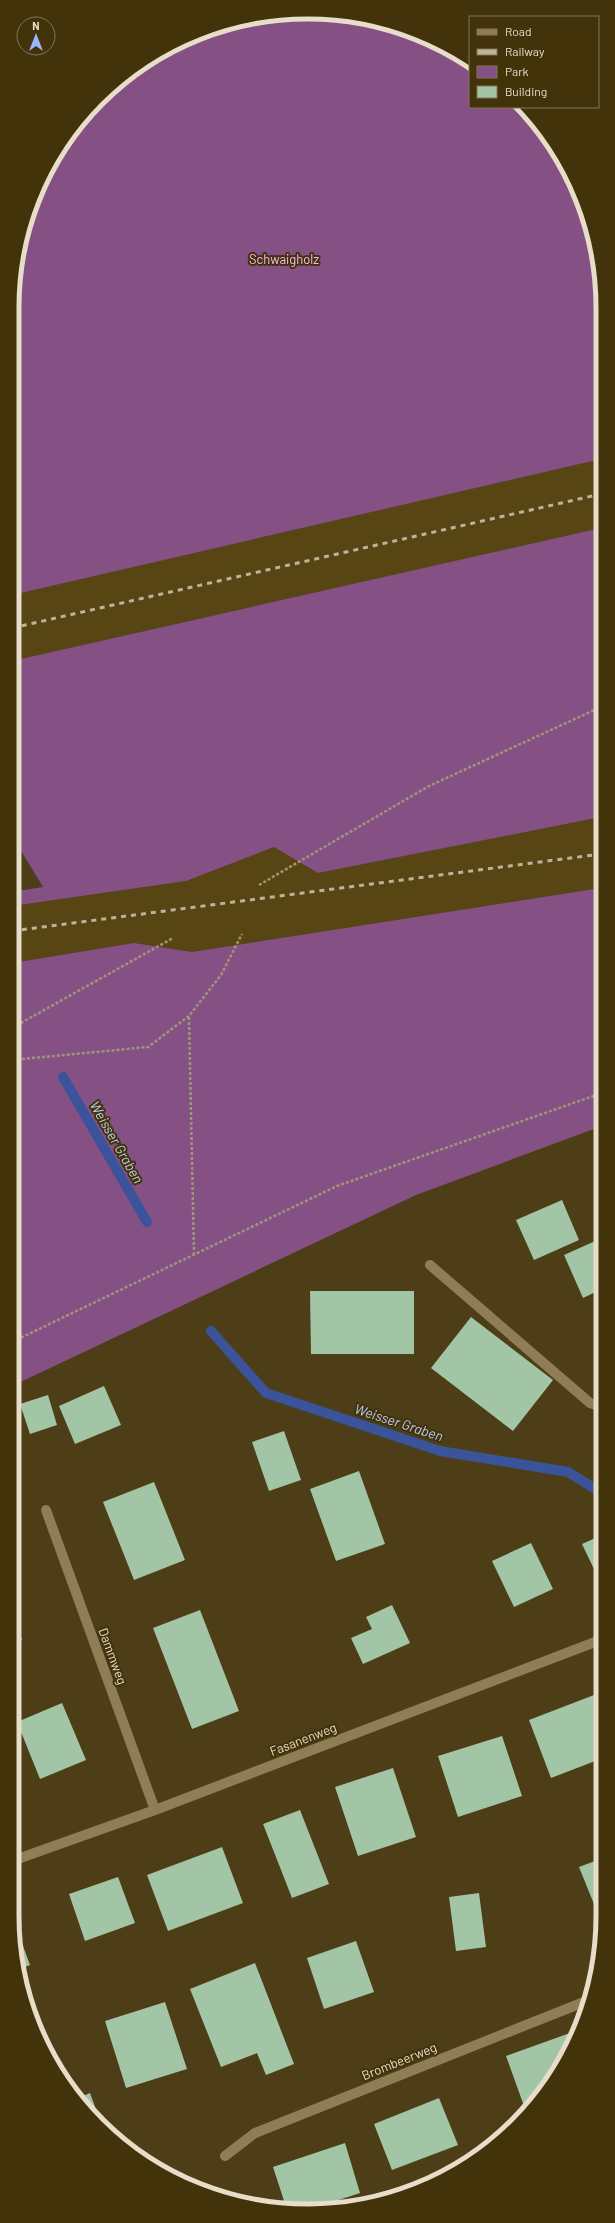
<svg xmlns="http://www.w3.org/2000/svg" width="615" height="2223" viewBox="0 0 615 2223" font-family="Barlow,sans-serif">
<style>
.built{fill:#574514}
.green{fill:#855185}
.lines{fill:none;stroke-linecap:round;stroke-linejoin:round}
.stream{stroke:#3b539a;stroke-width:10}
.building{fill:#a2c5a5}
.path{stroke:#a19578;stroke-width:2.5;stroke-dasharray:3 2;stroke-linecap:butt}
.service{stroke:#8e7d55;stroke-width:10}
.minor{stroke:#8e7d55;stroke-width:10}
.rail{stroke:#beb39a;stroke-width:3;stroke-dasharray:5 5;stroke-linecap:butt}
.labels{text-anchor:middle;dominant-baseline:central;stroke-width:4;stroke-linejoin:round;paint-order:stroke}
.park-label{font-size:13px;fill:#feb9fd;stroke:#42330b}
.street-label{font-size:13px;fill:#e7ddc9;stroke:#42330b}
.water-label{font-size:14px;font-style:italic;fill:#b9caf2;stroke:#42330b}
.rim{fill:none;stroke:#e7ddc9;stroke-width:5}
</style>
<rect width="100%" height="100%" fill="#4d3e17"/>
<!-- built -->
<path class="built" d="M601,459V528L12,661V595Z
M601,817V888L192,952L134,943L12,963V906L186,881L274,847L318,873Z"/>
<!-- green -->
<path class="green" d="M307,12L365,18L455,51L470,63V107H523L573,177L600,269L601,459L12,595V307L18,250L34,195L62,144L98,99L143,62L194,35L250,18Z
M601,528V817L318,873L274,847L186,881L12,906V892L43,887L12,836V661Z
M601,888L602,1126L416,1195L12,1386V963L134,943L192,952Z"/>
<g class="lines">
<!-- stream -->
<path class="stream" d="M63,1077L147,1222
M211,1331L266,1393L440,1451L568,1472L602,1493"/>
</g>
<!-- building -->
<path class="building" d="M562,1200L579,1240L534,1260L516,1220Z
M602,1238V1289L583,1298L564,1255Z
M310,1291H414V1354H311Z
M471,1317L553,1380L513,1431L431,1368Z
M104,1386L121,1425L75,1444L59,1406Z
M48,1395L57,1425L30,1434L20,1404Z
M284,1431L301,1480L269,1491L252,1442Z
M359,1471L385,1544L336,1561L310,1489Z
M154,1482L185,1560L134,1580L103,1502Z
M602,1535V1561L603,1588L582,1544Z
M531,1543L553,1589L514,1607L492,1561Z
M392,1605L410,1643L363,1664L351,1638L372,1629L366,1617Z
M200,1610L239,1711L192,1729L153,1628Z
M12,1613L22,1640L12,1644Z
M603,1685V1712L594,1688Z
M594,1695L603,1718V1758L551,1778L529,1720Z
M62,1703L86,1760L40,1779L17,1722Z
M502,1736L522,1796L458,1817L438,1756Z
M393,1768L416,1837L358,1856L335,1787Z
M300,1810L329,1884L292,1898L263,1824Z
M222,1847L243,1903L168,1931L147,1875Z
M603,1858V1916L602,1924L579,1867Z
M118,1877L135,1923L85,1941L69,1894Z
M479,1893L486,1947L456,1951L449,1897Z
M12,1916L30,1965L17,1970Z
M356,1941L374,1992L324,2009L307,1958Z
M255,1963L294,2064L266,2075L257,2053L221,2067L190,1989Z
M165,2002L187,2069L126,2088L105,2021Z
M570,2033L574,2042L553,2079L531,2103L524,2106L506,2056Z
M90,2093L102,2126L85,2111L78,2098Z
M439,2098L458,2145L392,2170L374,2124Z
M345,2143L360,2193L314,2208L287,2210L273,2167Z
M237,2195L240,2202L226,2199Z"/>
<g class="lines">
<!-- path -->
<path class="path" d="M259,885L429,786L601,707
M189,1017L194,1255
M12,1028L173,938
M12,1060L148,1047L189,1016L221,975L242,934
M12,1342L337,1186L602,1093"/>
<!-- service -->
<path class="service" d="M430,1265L590,1403L602,1407"/>
<!-- minor -->
<path class="minor" d="M46,1510L155,1810
M12,1861L155,1810L603,1639
M225,2156L255,2133L589,2000"/>
<!-- rail -->
<path class="rail" d="M12,628L601,494
M12,931L601,854"/>
</g>
<g class="labels">
<!-- park labels -->
<g class="park-label">
<text x="284" y="259">Schwaigholz</text>
</g>
<!-- street labels -->
<g class="street-label">
<text transform="translate(113 1656) rotate(70)">Dammweg</text>
<text transform="translate(303 1739) rotate(-21)">Fasanenweg</text>
<text transform="translate(399 2061) rotate(-22)">Brombeerweg</text>
</g>
<!-- water labels -->
<g class="water-label">
<text transform="translate(117 1142) rotate(60)">Weisser Graben</text>
<text transform="translate(399 1422) rotate(18)">Weisser Graben</text>
</g>
</g>
<!-- crop -->
<path d="M0 0H615V2223H0ZM307 19H308A288 288 0 0 1 596 307V1916A288 288 0 0 1 308 2204H307A288 288 0 0 1 19 1916V307A288 288 0 0 1 307 19Z" fill="#42330b" fill-rule="evenodd"/>
<path class="rim" d="M307 19H308A288 288 0 0 1 596 307V1916A288 288 0 0 1 308 2204H307A288 288 0 0 1 19 1916V307A288 288 0 0 1 307 19Z"/>
<!-- legend -->
<rect x="469" y="16" width="130" height="92" fill="#42330b" stroke="#847757"/>
<rect x="477" y="29" width="20" height="6" fill="#8e7d55" stroke="#847757"/>
<text x="505" y="36" font-size="12" fill="#e7ddc9">Road</text>
<rect x="477" y="49" width="20" height="6" fill="#beb39a" stroke="#847757"/>
<text x="505" y="56" font-size="12" fill="#e7ddc9">Railway</text>
<rect x="477" y="66" width="20" height="12" fill="#855185" stroke="#847757"/>
<text x="505" y="76" font-size="12" fill="#e7ddc9">Park</text>
<rect x="477" y="86" width="20" height="12" fill="#a2c5a5" stroke="#847757"/>
<text x="505" y="96" font-size="12" fill="#e7ddc9">Building</text>
<!-- north arrow -->
<g transform="translate(36 36)"><circle r="19" fill="#42330b" stroke="#847757"/>
<path d="M0-3L7 15L0 10L-7 15Z" fill="#98b5fd"/>
<text y="-6" font-size="11" font-weight="bold" text-anchor="middle" fill="#e7ddc9">N</text>
</g>
</svg>
